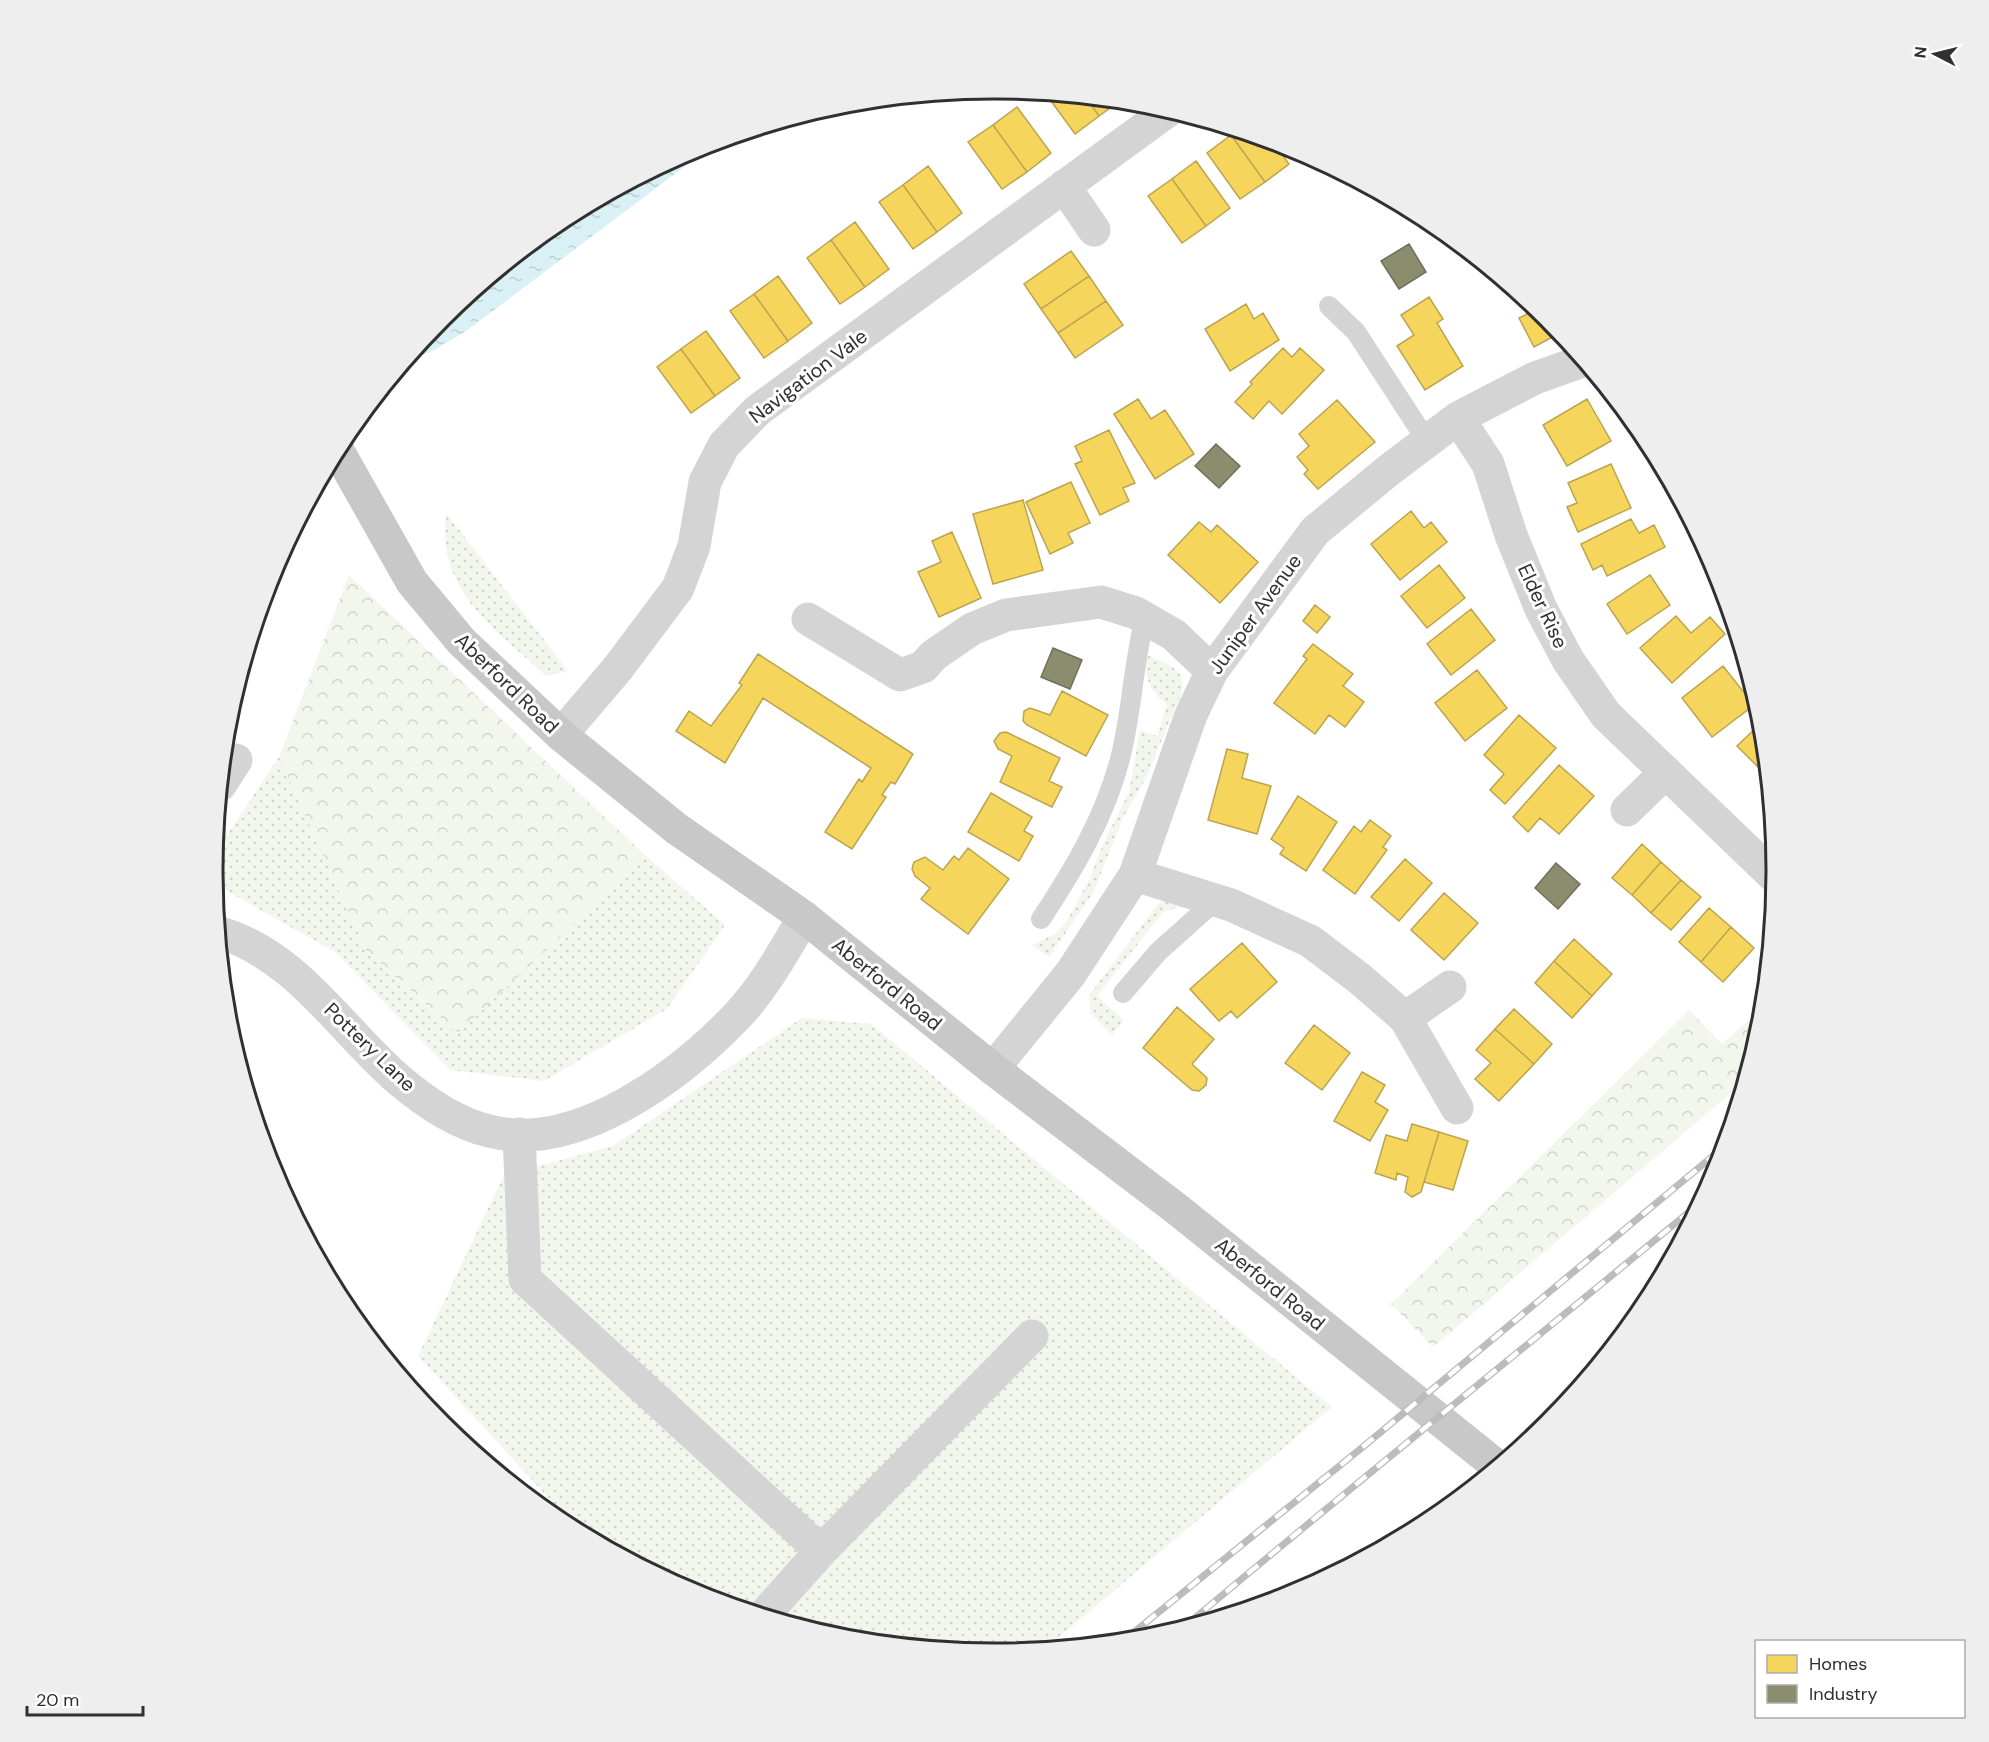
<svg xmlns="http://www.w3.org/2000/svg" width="1989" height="1742" viewBox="0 0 1989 1742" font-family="'DM Sans',sans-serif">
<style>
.grass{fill:url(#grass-dots)}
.forest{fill:url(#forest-crowns)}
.water{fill:url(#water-ripples)}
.homes{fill:#f6d55c;stroke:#bba44f;stroke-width:1.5}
.industry{fill:#8c8c6e;stroke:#70705b;stroke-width:1.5}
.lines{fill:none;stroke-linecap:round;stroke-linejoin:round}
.service{stroke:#d4d4d4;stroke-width:20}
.minor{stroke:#d4d4d4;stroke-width:33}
.primary{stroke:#c8c8c8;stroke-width:33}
.rail-casing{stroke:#bcbcbc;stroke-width:7}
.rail{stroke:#fff;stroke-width:4.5;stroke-dasharray:14;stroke-linecap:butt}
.labels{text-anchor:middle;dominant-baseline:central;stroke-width:6;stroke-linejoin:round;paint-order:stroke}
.street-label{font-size:20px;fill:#303030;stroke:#fff}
.rim{fill:none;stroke:#303030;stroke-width:3}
</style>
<defs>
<pattern id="grass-dots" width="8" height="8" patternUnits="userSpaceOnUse" patternTransform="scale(1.5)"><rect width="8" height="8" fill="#f3f6ed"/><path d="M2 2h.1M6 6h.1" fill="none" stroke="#d1d3cc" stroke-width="1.8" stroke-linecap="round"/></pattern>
<pattern id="forest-crowns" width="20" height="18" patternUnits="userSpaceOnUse" patternTransform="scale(1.5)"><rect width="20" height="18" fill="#f3f6ed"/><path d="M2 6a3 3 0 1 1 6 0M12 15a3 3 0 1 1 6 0" fill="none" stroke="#d1d3cc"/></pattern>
<pattern id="water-ripples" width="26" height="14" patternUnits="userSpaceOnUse" patternTransform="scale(1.5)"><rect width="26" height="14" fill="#d9f0f4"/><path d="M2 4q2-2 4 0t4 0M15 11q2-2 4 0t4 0" fill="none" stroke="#bbced2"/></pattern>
</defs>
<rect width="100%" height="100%" fill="#fff"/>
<!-- grass -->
<path class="grass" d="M446,513L568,671L546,676C506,638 453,604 446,545C444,535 446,523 446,513Z
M284,549L261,632L241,673L272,571Z
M1148,655C1166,664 1189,669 1181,694L1147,776L1123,818L1093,893L1049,957L1032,945L1055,934L1067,921L1089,880L1104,842L1129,792L1140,730L1157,736L1167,704C1149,691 1143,677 1148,655Z
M279,757L366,950L457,1033L646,856L725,925L667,1009L544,1081L450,1070L335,952L213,883V856Z
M1165,900L1186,908L1178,907L1163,912L1097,996L1124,1020L1112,1035L1090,1013V994L1158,904Z
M802,1018L871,1024L1332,1407L1046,1648L994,1653L842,1638L695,1594L582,1534L418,1356L504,1175L613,1146Z"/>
<!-- forest -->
<path class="forest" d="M349,575L646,856L458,1033L366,950L279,757Z
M1764,1006L1762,1024L1745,1081L1433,1347L1391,1304L1689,1010L1722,1044Z"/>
<!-- water -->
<path class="water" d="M720,140L466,331L431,352L409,357L441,317L560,220L695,148Z"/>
<!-- homes -->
<path class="homes" d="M1046,94L1086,97L1099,116L1075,134Z
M1086,97L1120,101L1099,116Z
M1017,107L1051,153L1027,172L993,125Z
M993,125L1027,172L1002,189L968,142Z
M1237,131L1273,142L1289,164L1265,182L1231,135Z
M1231,135L1265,182L1240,199L1207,153Z
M1196,161L1230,208L1206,226L1172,179Z
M928,166L962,213L937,232L903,185Z
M1172,179L1206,226L1182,243L1148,196Z
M903,185L937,232L913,249L879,202Z
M855,222L889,269L865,287L831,240Z
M831,240L865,287L840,304L807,258Z
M1071,251L1089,276L1041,309L1024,284Z
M778,276L812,323L788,341L754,294Z
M1089,276L1106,301L1058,333L1041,309Z
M754,294L788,341L764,358L730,311Z
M1520,295L1537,309L1530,313Z
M1429,297L1443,319L1437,323L1463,366L1425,390L1397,346L1414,335L1401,315Z
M1106,301L1123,325L1075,358L1058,333Z
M1246,304L1254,319L1263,313L1279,340L1230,371L1205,329Z
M1537,309L1560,333L1534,347L1519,318Z
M706,331L740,378L715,396L681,349Z
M1283,348L1292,357L1300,348L1324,370L1282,414L1269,401L1253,419L1235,402L1252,384L1250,382Z
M681,349L715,396L691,413L657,367Z
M1138,399L1151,419L1165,410L1194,454L1155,479L1114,414Z
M1587,399L1611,441L1567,466L1543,425Z
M1337,400L1375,442L1318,489L1304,474L1308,470L1297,457L1309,446L1299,434Z
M1109,430L1135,483L1123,488L1129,501L1100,515L1075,464L1082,461L1075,446Z
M1611,464L1631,508L1578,532L1567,507L1577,503L1568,483Z
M1071,482L1090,523L1068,533L1073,543L1050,554L1026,502Z
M1023,500L1043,570L993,584L973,514Z
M1411,511L1424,528L1431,522L1447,542L1400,580L1371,544Z
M1631,519L1639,533L1654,525L1665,547L1607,576L1602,565L1593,570L1581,544Z
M1199,522L1211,532L1217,525L1258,562L1220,603L1168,555Z
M952,532L981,598L939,617L918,572L941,562L932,541Z
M1439,565L1465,598L1427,628L1401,596Z
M1650,575L1670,605L1627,634L1607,604Z
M1315,605L1330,617L1317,633L1303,621Z
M1471,609L1495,640L1451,675L1427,644Z
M1676,616L1691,633L1710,617L1725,634L1672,683L1640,648Z
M1313,644L1353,674L1343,686L1364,702L1345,727L1329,715L1315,734L1274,703L1307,659L1303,656Z
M758,654L913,754L895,784L891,782L882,795L886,797L852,849L825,832L859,779L862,782L871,768L763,698L725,763L676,731L689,711L711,726L742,685L739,683Z
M1723,666L1754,705L1712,737L1682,698Z
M1477,670L1507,708L1465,741L1435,703Z
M1062,691L1108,715L1086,756L1027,725L1023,721L1024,711L1030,708L1050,715Z
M1519,715L1556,748L1505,804L1490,790L1504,774L1484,755Z
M1762,722L1766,755L1756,765L1737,746Z
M1006,732L1060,758L1049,781L1062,787L1052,807L1000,782L1012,756L998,749L994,741L1000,733Z
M1227,749L1248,754L1242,778L1271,786L1257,834L1208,820Z
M1766,755L1768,778L1756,765Z
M1559,765L1594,796L1559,834L1540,818L1528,832L1513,817Z
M991,793L1032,817L1024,831L1033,836L1019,861L968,832Z
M1298,796L1337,822L1306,871L1280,854L1284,848L1271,839Z
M1370,820L1391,836L1383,847L1387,850L1355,894L1323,870L1354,826L1361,832Z
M1642,844L1661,862L1632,895L1612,878Z
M968,848L1009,879L968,934L921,899L930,888L915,876L912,869L914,862L925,857L943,870L954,856L959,860Z
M1405,859L1432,883L1399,921L1371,897Z
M1661,862L1681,880L1651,913L1632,895Z
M1681,880L1701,897L1671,930L1651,913Z
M1444,893L1478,923L1444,960L1411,930Z
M1709,908L1731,927L1701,962L1679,942Z
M1731,927L1754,948L1723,982L1701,962Z
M1574,939L1612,974L1592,996L1554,961Z
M1242,943L1277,982L1237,1018L1231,1011L1219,1021L1190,989Z
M1554,961L1592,996L1572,1018L1535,983Z
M1177,1007L1214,1039L1192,1064L1207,1078L1206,1085L1199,1091L1192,1090L1143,1048Z
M1514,1009L1552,1044L1534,1064L1495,1029Z
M1314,1025L1350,1053L1322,1090L1285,1063Z
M1495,1029L1534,1064L1499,1101L1475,1079L1491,1063L1476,1050Z
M1362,1072L1385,1085L1375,1102L1388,1110L1370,1141L1334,1121Z
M1412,1124L1439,1132L1421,1192L1412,1197L1405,1192L1408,1177L1397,1173L1396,1180L1375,1173L1386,1135L1407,1141Z
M1439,1132L1468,1141L1453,1190L1424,1182Z
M441,1412L477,1446L473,1450L441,1424L436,1417Z"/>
<!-- industry -->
<path class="industry" d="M1409,244L1426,272L1399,289L1381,261Z
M1216,444L1240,466L1219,488L1195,466Z
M1053,648L1082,660L1070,689L1041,677Z
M1556,863L1580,884L1558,909L1535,888Z
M493,1459L520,1485L518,1487L489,1464Z"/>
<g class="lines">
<!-- service -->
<path class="service" d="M1329,306L1356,332L1427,441
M1041,919C1074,869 1105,817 1120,759C1132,713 1133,664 1145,618
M1123,993L1158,952L1215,901"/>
<!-- minor -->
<path class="minor" d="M1064,186L1094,230
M1458,418L1488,464L1511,535L1541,609L1568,660L1606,715L1776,878
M808,619L900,675L923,667L934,655L972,629L1006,615L1101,602L1136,613L1174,635L1212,671
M561,735L618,668L678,588L694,546L705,482L724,445L758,410L1169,110
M220,785L236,760
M1627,810L1666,772
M1135,875L1231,905L1310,941L1360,979L1405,1018L1457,1108
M218,932C297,955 340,1029 399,1080C425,1102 455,1123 489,1131C577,1154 681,1075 738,1015C765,986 784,951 804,917
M1405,1018L1450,987
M993,1069L1071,973L1135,875L1191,715L1212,671L1315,531L1389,470L1458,418L1535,378L1583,361
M519,1134L525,1279L821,1551L1032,1336
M764,1615L821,1551"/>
<!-- primary -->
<path class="primary" d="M337,449L412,582L462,642L561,735L677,829L804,917L993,1069L1178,1210L1497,1466"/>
<!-- rail casing -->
<g class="rail-casing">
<path id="rail" d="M1183,1628C1354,1484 1528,1345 1700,1203
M1123,1641L1364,1446L1725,1146"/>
</g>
<!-- rail -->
<use href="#rail" class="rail"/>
</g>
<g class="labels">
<!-- street labels -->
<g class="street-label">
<text transform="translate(808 376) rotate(-37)">Navigation Vale</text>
<text transform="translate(1543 606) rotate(65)">Elder Rise</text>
<text transform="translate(1255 614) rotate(-54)">Juniper Avenue</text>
<text transform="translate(507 683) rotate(44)">Aberford Road</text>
<text transform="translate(887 984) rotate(39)">Aberford Road</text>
<text transform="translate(370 1047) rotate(44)">Pottery Lane</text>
<text transform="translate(1270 1284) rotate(39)">Aberford Road</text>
</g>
</g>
<!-- crop -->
<path d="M0 0H1989V1742H0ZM994 99H995A771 771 0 0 1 1766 870V872A771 771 0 0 1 995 1643H994A771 771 0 0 1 223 872V870A771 771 0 0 1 994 99Z" fill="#eee" fill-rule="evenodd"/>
<path class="rim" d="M994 99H995A771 771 0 0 1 1766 870V872A771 771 0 0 1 995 1643H994A771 771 0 0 1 223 872V870A771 771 0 0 1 994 99Z"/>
<!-- legend -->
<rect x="1755" y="1640" width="210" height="78" fill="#ffffff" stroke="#acacac" stroke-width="1.5"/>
<rect x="1767" y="1655" width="30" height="18" fill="#f6d55c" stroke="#acacac" stroke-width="1.5"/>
<text x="1809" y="1670" font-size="18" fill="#303030">Homes</text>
<rect x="1767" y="1685" width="30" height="18" fill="#8c8c6e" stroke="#acacac" stroke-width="1.5"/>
<text x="1809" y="1700" font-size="18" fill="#303030">Industry</text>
<!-- north arrow -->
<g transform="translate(1935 54) rotate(277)" stroke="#ffffff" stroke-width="4.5" paint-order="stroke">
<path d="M0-4.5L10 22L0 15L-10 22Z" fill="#303030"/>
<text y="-9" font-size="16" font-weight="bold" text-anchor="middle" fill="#303030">N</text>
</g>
<!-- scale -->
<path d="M27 1706v9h116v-9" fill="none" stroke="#303030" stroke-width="3"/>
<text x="36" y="1706" font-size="18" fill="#303030" stroke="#ffffff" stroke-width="4.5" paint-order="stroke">20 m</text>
</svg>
